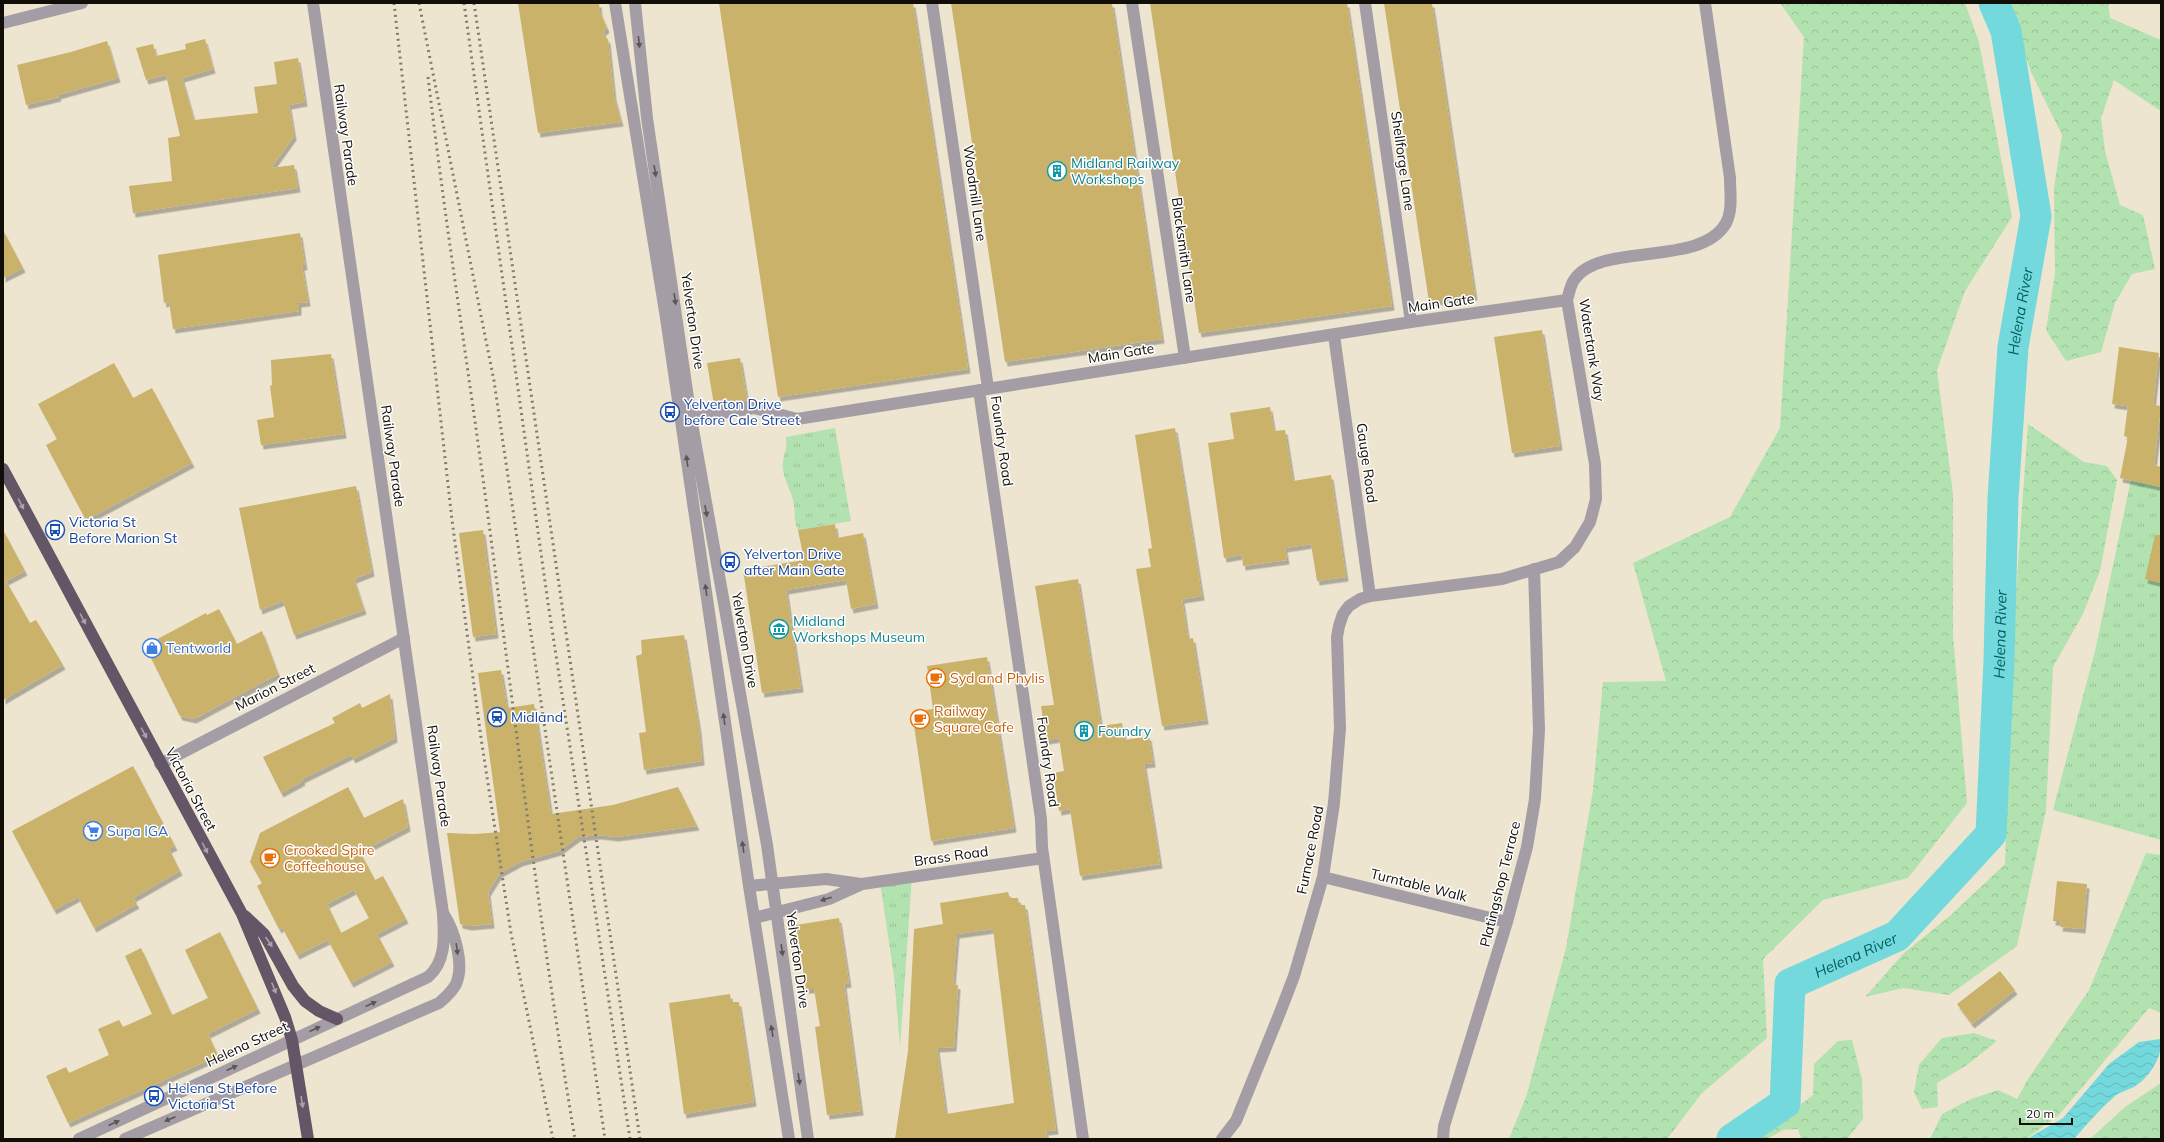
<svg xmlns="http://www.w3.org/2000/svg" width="2164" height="1142" viewBox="0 0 2164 1142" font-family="Mulish,sans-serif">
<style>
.grass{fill:url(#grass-tufts)}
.forest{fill:url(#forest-crowns)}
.water{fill:url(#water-waves)}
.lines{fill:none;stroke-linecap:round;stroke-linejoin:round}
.river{stroke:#74d9dc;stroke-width:31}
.building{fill:#cab26b;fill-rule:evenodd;filter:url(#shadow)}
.minor{stroke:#a49da5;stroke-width:12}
.tertiary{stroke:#a49da5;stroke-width:12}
.trunk{stroke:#645666;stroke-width:12}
.rail{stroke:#817c6d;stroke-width:3;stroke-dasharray:2 4;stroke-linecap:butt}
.oneway{fill:#5a5656}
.oneway2{fill:#aaa2ab}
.labels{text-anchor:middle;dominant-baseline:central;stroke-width:3;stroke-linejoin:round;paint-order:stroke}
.street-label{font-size:14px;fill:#110e07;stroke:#fff}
.culture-label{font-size:14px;fill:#0d838f;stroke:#fff;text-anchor:start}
.transit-label{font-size:14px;fill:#164399;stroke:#fff;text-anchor:start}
.shop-label{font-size:14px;fill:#366cbe;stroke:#fff;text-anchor:start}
.food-label{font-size:14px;fill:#c56008;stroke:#fff;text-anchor:start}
.water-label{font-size:15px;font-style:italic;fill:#005e61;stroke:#fff}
</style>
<defs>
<pattern id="grass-tufts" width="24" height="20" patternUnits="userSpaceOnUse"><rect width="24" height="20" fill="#b2e2b0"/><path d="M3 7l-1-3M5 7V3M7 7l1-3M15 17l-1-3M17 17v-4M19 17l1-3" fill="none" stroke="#98c196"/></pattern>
<pattern id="forest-crowns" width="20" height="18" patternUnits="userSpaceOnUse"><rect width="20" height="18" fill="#b2e2b0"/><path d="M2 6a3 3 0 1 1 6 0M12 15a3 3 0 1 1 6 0" fill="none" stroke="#98c196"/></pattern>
<pattern id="water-waves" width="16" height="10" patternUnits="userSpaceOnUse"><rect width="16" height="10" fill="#74d9dc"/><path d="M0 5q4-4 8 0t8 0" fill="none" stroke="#63b9bb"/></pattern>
<filter id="shadow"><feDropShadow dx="2.5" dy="4.5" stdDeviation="0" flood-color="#0004"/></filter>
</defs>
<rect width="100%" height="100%" fill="#ede5cf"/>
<!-- grass -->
<path class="grass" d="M835,428L851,521L798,530C793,520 796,511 793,500C790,487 781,476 783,461C785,450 787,450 786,437Z
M2131,479L2161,486V840L2053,810L2096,647Z
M912,877L900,1047L894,976L880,882Z"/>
<!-- forest -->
<path class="forest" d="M1780,3H1965L1979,42L2012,217L1965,291L1937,370L1953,494V635L1967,803L1908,878L1823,900L1763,959L1767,1038L1702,1093L1667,1139H1509L1527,1094L1566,948L1593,790L1603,682L1666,681L1633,563L1730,517L1780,428L1804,37Z
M2008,3H2108L2110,18L2161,40V111L2114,80L2101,118L2105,151L2120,205L2143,215L2155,269L2132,274L2115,303L2101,352L2066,361L2046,330L2055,274L2054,188L2062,135L2031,72Z
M2028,424L2084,462L2107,466L2117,480L2100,571L2083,614L2053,667L2046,810L2017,946L1949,995L1903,988L1865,997L1904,953L1951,915L2005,864L2012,649Z
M2146,853L2161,855V1013L2149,1008L2059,1115L2026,1139H1930L1942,1114L1971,1099L1998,1090L2017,1099L2028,1079L2089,990Z
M1974,1033L1997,1041L1967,1065L1937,1083L1938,1107L1922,1109L1914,1092L1919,1065L1942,1038Z
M1852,1040L1862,1079L1863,1119L1847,1139H1801L1798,1129L1783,1130L1767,1139H1749L1756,1131L1790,1113L1813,1095L1814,1064L1838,1041Z
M2161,1083V1139H2090L2125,1107Z"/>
<!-- water -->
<path class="water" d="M2160,1039C2164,1056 2149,1078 2134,1087C2128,1090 2120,1092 2115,1096C2100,1109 2087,1124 2074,1139H2027L2063,1118L2109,1064L2139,1042Z"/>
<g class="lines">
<!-- river -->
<path class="river" id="s1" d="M1732,1139L1785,1103L1790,984L1897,936L1991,834L1999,660L2003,498L2013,347L2036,216L2006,31L1994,3"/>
</g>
<!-- building -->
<path class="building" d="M518,3H599L600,12L607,28L603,32L608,40L614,96L621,122L538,133Z
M719,3H913L968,369L778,397Z
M951,3H1112L1162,339L1005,362Z
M1150,3H1347L1392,306L1199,333Z
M1384,3H1432L1475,296L1429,302Z
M205,39L213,69L182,78L194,120L258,113L254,87L277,84L274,62L298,58L305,102L289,105L294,136L271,168L294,165L298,188L133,213L129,186L172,181L168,138L180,136L166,75L146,80L136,48L153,44L156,56L186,49L185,44Z
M107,41L118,78L58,95L59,97L26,105L17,65L71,52Z
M3,230L23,268L3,278Z
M300,233L305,266H302L308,302L299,303V311L173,329L169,302L164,303L158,255Z
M1542,330L1560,446L1512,453L1494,337Z
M2119,347L2159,353L2153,405L2161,406L2154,465L2161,467V487L2120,478L2128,437L2124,436L2128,406L2112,404Z
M331,354L344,434L261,445L257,420L274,417L270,386L272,385L271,360Z
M740,358L747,400L714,405L707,363Z
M114,363L133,398L152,388L192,463L86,520L46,445L57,439L38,404Z
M1270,407L1274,431L1285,430L1293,481L1331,475L1346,577L1317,581L1311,544L1285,548L1287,560L1243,566L1242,555L1224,558L1208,443L1234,439L1230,413Z
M1175,428L1202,596L1182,599L1188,639L1193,638L1206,720L1162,726L1136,569L1151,567L1148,549L1152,548L1135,435Z
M356,486L372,572L354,579L364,610L294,635L283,601L260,610L239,508Z
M835,524L837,538L863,533L876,604L851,609L846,580L786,590L801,688L762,693L743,570L804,560L798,530Z
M3,530L25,571L6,581L30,623L36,620L63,665L3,700Z
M483,530L496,634L473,637L459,533Z
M2155,535H2161V583L2145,579Z
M1078,579L1101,726L1122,723L1125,740L1149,736L1153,763L1144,764L1160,864L1080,876L1070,809L1059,811L1053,773L1064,771L1059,738L1046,740L1041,706L1054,705L1035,586Z
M219,609L237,644L262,631L278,674L194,719L180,716L148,652L152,642L206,613L207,615Z
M684,635L699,729L702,761L644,770L639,733L646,732L636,656L642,654L641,640Z
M987,657L1014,828L931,841L912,712L933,709L927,666Z
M501,670L507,708L534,704L551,814L613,805L678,787L697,826L616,837L599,835L578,837L559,851L520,862L500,873L488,892L492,924L469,926L460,924L447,833L475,834L500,832L478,673Z
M390,694L395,738L353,759L351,755L302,779L303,781L281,793L263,757L335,723L332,718L360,703L362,708Z
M133,766L175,846L169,849L180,871L133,898L137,904L94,928L78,897L54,910L12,831Z
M348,787L364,818L403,799L408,827L360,852L375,880L383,876L406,919L377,934L392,962L351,983L328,940L297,955L282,927L279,929L257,886L262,883L250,862L260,833ZM354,890L369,918L341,933L327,904Z
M2057,881L2087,884L2083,929L2060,927L2061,921H2053Z
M1008,892L1010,898H1018L1019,905H1025L1056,1130L1046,1131L1047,1139H895L908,1051L914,929L943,924L940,903ZM993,929L1014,1103L946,1114L937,1048L954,1047L958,985L953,984L957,934Z
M839,918L849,983L844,984L861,1111L827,1115L815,1027L820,1026L814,989H806L796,925Z
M220,932L258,1009L208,1034L218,1056L68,1123L46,1076L66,1067L69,1073L109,1055L98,1029L119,1020L123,1027L152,1014L125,956L141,948L172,1015L208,998L185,950Z
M2000,971L2015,990L1972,1024L1957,1004Z
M730,994L731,1002H739L754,1102L684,1114L669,1003Z"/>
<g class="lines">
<!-- minor -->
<path class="minor" d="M615,3L666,318L749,886L789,1139
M635,3L647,118L691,418L767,845L808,1139
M932,3L988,388
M1132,3L1185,358
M1365,3L1411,322
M1334,335L1370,596
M979,390L1041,819L1042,847L1083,1139
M684,419L754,408L797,419L1411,322L1567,300
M160,764L404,638
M1323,877L1507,922
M749,886L826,879L861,884
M754,918L829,899L862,884L1043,858
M1222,1139L1236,1121L1281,1010L1294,976L1323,877L1334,803L1340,728L1337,637L1339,626L1343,614L1349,606L1360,599L1370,596L1502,579L1559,562L1575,547L1590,522L1596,499L1595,464L1567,300C1569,294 1570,286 1574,280C1599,241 1701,268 1726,223C1733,210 1730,192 1730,178L1705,3
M1443,1139L1444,1126L1507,922L1527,847L1535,799L1539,730L1534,569"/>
<!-- tertiary -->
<path class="tertiary" d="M3,23L82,3
M79,1139L428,977C447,961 444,935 443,913L313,3
M125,1139L439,1003C446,997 452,992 456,984C465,964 454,930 443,913"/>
<!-- trunk -->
<path class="trunk" d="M3,469L242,914L285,1017L292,1040L308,1139
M245,916L264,934L293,986L305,1001L319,1011L337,1019"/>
<!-- rail -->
<path class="rail" d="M394,3L452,520L481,738L511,933L553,1139
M419,3L494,381L605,1139
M464,3L548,603L630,1139
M474,3L640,1139
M428,77C446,229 470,379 490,531C517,734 541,937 575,1139"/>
</g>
<!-- one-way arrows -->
<defs><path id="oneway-solid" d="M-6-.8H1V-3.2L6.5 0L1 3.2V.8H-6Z"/></defs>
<g class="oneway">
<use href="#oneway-solid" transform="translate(639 42) rotate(84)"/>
<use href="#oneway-solid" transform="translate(655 171) rotate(81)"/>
<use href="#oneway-solid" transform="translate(675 299) rotate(82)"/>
<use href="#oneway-solid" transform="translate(687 461) rotate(-98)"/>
<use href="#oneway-solid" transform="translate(706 511) rotate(80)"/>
<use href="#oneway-solid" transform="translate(706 590) rotate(-98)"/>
<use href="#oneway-solid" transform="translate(724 719) rotate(-98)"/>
<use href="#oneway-solid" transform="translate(743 847) rotate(-98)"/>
<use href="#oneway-solid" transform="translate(826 899) rotate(163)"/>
<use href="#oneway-solid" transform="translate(457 949) rotate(82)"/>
<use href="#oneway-solid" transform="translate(782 950) rotate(82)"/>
<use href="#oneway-solid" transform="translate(371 1004) rotate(-24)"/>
<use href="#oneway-solid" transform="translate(315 1029) rotate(-24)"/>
<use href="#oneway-solid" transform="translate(772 1031) rotate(-99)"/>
<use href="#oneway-solid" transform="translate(232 1068) rotate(-25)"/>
<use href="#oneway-solid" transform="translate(799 1079) rotate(82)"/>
<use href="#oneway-solid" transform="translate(170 1119) rotate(157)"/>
<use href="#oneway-solid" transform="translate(114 1123) rotate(-25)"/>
</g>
<g class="oneway2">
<use href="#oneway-solid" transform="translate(21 504) rotate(62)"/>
<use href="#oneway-solid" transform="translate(83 619) rotate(62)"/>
<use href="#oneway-solid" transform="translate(144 733) rotate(62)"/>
<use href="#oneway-solid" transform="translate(205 848) rotate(62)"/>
<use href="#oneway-solid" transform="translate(269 942) rotate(56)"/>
<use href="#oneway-solid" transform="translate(274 988) rotate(68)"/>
<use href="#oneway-solid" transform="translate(302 1102) rotate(81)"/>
</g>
<!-- icons -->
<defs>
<g id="building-ring" transform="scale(1)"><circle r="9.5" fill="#fff" stroke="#0f9aa8" stroke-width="1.5"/><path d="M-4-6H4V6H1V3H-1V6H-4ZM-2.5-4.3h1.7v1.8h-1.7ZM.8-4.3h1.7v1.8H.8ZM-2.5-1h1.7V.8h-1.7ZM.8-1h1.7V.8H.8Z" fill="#0f9aa8"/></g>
<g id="bus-ring" transform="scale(1)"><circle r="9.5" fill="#fff" stroke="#1a4fb4" stroke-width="1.5"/><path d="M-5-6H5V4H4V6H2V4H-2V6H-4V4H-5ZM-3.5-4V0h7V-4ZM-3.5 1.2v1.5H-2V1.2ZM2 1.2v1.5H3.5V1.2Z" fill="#1a4fb4"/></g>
<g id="museum-ring" transform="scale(1)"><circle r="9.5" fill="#fff" stroke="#0f9aa8" stroke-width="1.5"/><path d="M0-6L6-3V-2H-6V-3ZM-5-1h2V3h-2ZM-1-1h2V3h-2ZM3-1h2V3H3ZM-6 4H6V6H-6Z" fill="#0f9aa8"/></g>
<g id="shop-ring" transform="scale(1)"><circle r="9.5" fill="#fff" stroke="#3f7fe0" stroke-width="1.5"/><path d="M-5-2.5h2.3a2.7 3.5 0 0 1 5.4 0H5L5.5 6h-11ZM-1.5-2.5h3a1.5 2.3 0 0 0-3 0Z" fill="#3f7fe0"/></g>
<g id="cafe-ring" transform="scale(1)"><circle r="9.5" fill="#fff" stroke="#e8710a" stroke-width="1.5"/><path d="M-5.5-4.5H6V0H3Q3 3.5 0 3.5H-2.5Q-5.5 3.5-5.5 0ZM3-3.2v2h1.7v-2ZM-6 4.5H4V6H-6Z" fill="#e8710a"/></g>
<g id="station-ring" transform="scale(1)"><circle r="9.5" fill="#fff" stroke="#1a4fb4" stroke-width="1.5"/><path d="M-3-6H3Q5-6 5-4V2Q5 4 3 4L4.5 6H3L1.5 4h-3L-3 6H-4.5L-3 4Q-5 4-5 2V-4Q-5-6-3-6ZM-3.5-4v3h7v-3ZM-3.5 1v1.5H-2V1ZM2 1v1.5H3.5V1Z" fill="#1a4fb4"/></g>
<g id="supermarket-ring" transform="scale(1)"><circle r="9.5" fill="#fff" stroke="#3f7fe0" stroke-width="1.5"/><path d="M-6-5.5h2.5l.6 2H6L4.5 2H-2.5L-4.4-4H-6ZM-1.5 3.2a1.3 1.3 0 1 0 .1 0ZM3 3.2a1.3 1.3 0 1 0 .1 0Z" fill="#3f7fe0"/></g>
</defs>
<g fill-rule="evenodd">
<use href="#building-ring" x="1057" y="171"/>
<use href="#bus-ring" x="670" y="412"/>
<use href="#bus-ring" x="55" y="530"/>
<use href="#bus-ring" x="730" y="562"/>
<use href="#museum-ring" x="779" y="629"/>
<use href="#shop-ring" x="152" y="648"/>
<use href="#cafe-ring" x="936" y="678"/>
<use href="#station-ring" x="497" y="717"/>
<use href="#cafe-ring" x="920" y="719"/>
<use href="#building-ring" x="1084" y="731"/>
<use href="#supermarket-ring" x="93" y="831"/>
<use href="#cafe-ring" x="270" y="858"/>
<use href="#bus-ring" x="154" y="1096"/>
</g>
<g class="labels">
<!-- street labels -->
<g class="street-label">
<text transform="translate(346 135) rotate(82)">Railway Parade</text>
<text transform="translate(1403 161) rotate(82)">Shellforge Lane</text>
<text transform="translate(975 193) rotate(82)">Woodmill Lane</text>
<text transform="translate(1184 250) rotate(82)">Blacksmith Lane</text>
<text transform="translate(1441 303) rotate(-8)">Main Gate</text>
<text transform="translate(693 321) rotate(82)">Yelverton Drive</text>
<text transform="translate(1592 350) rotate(81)">Watertank Way</text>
<text transform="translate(1121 353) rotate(-9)">Main Gate</text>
<text transform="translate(1002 441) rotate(82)">Foundry Road</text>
<text transform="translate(393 456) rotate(82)">Railway Parade</text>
<text transform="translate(1367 463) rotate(82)">Gauge Road</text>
<text transform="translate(745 640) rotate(80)">Yelverton Drive</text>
<text transform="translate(275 687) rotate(-27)">Marion Street</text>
<text transform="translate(1048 762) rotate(82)">Foundry Road</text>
<text transform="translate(439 776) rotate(82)">Railway Parade</text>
<text transform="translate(191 789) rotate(62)">Victoria Street</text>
<text transform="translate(1310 850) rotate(-79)">Furnace Road</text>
<text transform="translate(951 856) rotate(-8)">Brass Road</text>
<text transform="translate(1500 884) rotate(-76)">Platingshop Terrace</text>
<text transform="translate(1419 885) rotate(14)">Turntable Walk</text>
<text transform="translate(798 960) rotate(82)">Yelverton Drive</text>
<text transform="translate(247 1044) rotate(-25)">Helena Street</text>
</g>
<!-- culture labels -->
<g class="culture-label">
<text x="1071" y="163">Midland Railway<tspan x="1071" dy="16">Workshops</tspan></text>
<text x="793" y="621">Midland<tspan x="793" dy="16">Workshops Museum</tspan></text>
<text x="1098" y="731">Foundry</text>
</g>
<!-- transit labels -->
<g class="transit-label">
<text x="684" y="404">Yelverton Drive<tspan x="684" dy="16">before Cale Street</tspan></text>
<text x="69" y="522">Victoria St<tspan x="69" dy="16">Before Marion St</tspan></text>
<text x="744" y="554">Yelverton Drive<tspan x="744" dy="16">after Main Gate</tspan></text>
<text x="511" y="717">Midland</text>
<text x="168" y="1088">Helena St Before<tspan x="168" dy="16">Victoria St</tspan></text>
</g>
<!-- shop labels -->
<g class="shop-label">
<text x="166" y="648">Tentworld</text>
<text x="107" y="831">Supa IGA</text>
</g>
<!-- food labels -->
<g class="food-label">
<text x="950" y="678">Syd and Phylis</text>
<text x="934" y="711">Railway<tspan x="934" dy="16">Square Cafe</tspan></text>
<text x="284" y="850">Crooked Spire<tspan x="284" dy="16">Coffeehouse</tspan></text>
</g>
<!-- water labels -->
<g class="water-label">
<text stroke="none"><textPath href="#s1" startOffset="963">Helena River</textPath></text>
<text stroke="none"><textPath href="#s1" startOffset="639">Helena River</textPath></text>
<text stroke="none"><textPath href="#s1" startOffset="255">Helena River</textPath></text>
</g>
</g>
<!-- border -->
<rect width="2164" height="1142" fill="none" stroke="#110e07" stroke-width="8"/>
<!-- scale -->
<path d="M2020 1118v6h52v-6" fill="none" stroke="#110e07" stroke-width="2"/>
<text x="2026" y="1118" font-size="12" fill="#110e07" stroke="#ffffff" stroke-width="3" paint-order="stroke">20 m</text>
</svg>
